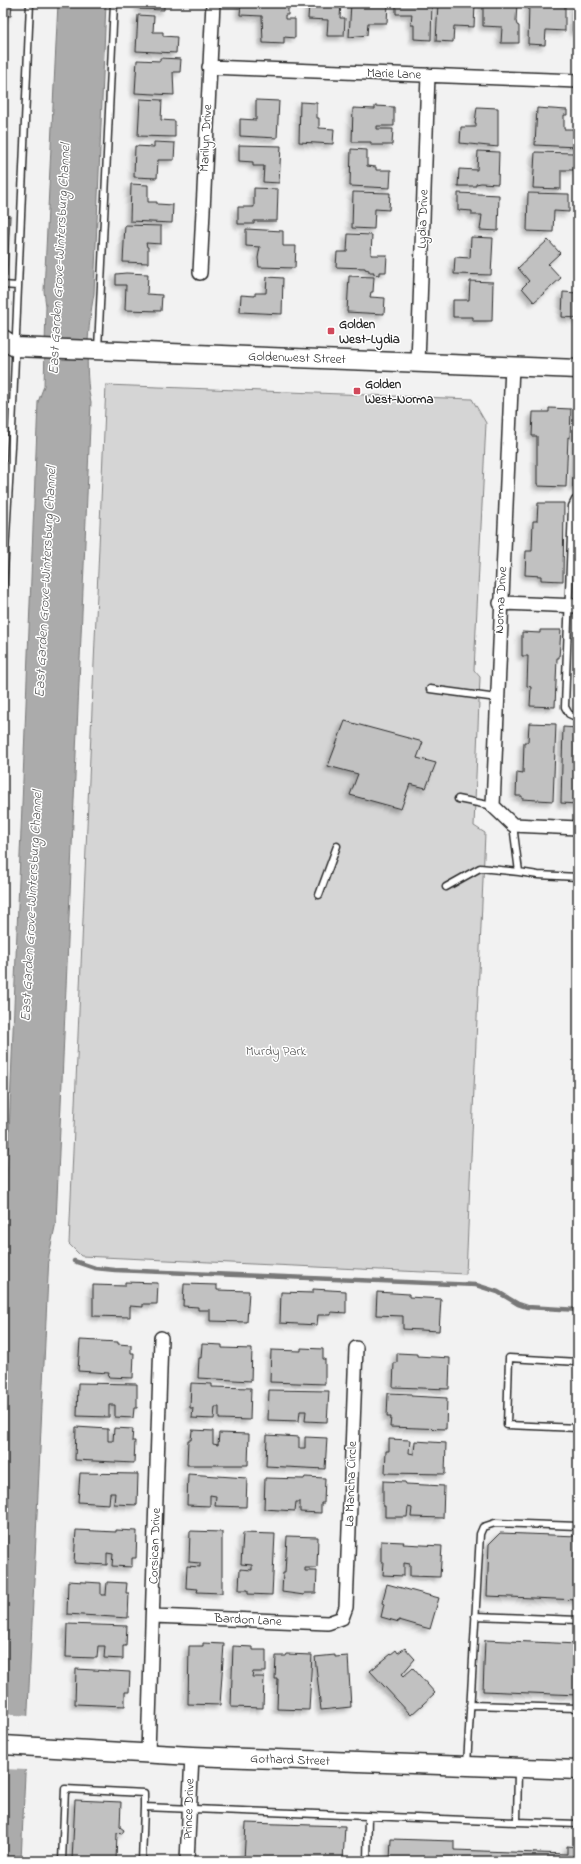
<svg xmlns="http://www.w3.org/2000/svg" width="581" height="1864" viewBox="0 0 581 1864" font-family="'Indie Flower',sans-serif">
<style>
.green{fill:#d5d5d5;stroke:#808080}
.water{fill:#ababab;stroke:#787878}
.pier{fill:#f2f2f2}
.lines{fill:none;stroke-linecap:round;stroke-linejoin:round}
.stream{stroke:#787878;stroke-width:4.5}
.building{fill:#c1c1c1;stroke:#2b2b2b;filter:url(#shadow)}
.lane-casing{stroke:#2b2b2b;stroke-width:9}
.street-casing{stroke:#2b2b2b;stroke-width:16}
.secondary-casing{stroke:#2b2b2b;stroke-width:21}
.lane{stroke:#fff;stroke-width:6}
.street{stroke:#fff;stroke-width:13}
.secondary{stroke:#fff;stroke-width:18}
.poi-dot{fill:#d1495b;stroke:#fff;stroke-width:1.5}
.labels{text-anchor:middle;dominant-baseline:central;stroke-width:3;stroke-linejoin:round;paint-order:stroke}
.street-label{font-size:13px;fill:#2b2b2b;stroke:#fff}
.poi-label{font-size:13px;font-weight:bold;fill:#2b2b2b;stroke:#fff;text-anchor:start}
.park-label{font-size:13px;fill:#565656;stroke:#fff}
.water-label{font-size:14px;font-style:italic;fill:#585858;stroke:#fff}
</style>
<defs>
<filter id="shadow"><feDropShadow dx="-3.5" dy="3.5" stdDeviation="2" flood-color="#0004"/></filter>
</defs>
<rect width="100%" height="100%" fill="#f2f2f2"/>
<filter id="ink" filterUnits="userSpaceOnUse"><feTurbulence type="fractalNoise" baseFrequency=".025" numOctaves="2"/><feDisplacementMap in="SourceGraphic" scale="8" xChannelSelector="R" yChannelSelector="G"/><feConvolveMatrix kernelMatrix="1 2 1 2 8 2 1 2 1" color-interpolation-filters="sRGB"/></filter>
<g filter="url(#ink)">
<!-- green -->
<path class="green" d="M106,385L472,399L486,423L474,670L480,677L474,826L485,833L466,1274L81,1256L69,1244Z"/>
<!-- water -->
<path class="water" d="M58,3H106L94,294C88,325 84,372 91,402L56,1222L49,1255L21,1861H3V1284L38,402L44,386L46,306L44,291Z"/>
<!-- pier -->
<path class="pier" d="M3,1714L29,1716L27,1770L3,1769Z"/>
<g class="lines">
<!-- stream -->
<path class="stream" d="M74,1261L95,1268L115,1270L476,1285L498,1292L518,1304L527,1307L578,1310"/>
</g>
<!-- building -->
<path class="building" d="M3,3H12L11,16H6L3,93Z
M140,3H164V10L140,9Z
M241,3H288V15H285V19H295V38L284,37V44L263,43L262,16L240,15Z
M309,3H341L340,18H345L344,36H327L328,20L308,19Z
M351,3H388L387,23H368L367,35L349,37Z
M396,3H432L431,40L414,39V25H411L412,14H396Z
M438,3L475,4L474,27L454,26L453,42L436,41Z
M483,3H517L516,21L517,25L519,26V43H501L502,27L483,26Z
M529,3L565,4V31L546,30L545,45L528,44Z
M574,5L578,6V32L573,31Z
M138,15L154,16L153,32H163V36L177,37L176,53L136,51Z
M160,58L181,59L180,72H173L174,95L135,93L137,60L160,61Z
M140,99L162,100L161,120L175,121V137L138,136Z
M256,100L279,101L277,138L240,136V119L256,120Z
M300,102L317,103V118H319V128L334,129L333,144L299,142Z
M375,106L394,107V126H377V129H393L392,145H371V142H352L353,108L375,109Z
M477,107L498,108V147L460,143L461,127H476V123H475Z
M537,108L567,110V115H564V129H577V147L535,145Z
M154,142L175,143L174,160H158L157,178L134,177L135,146L154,147Z
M239,145L281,146L279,183L263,182L264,166H253V162L239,161Z
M351,149L367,150V166L376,167V170H391L390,188L350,186Z
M478,151L499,152L498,184L481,183L476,184V186H458L459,169L477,170Z
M535,152L575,153L574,170H561V189L533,188Z
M131,184L148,185V202H157V204L173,205L172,223L130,221Z
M254,188L278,189L277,221H254V224H238V207H254Z
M353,192L390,193L389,210L375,209L374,229L352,228Z
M458,193L499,195L498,231L480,230L482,215H472V211L458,210Z
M528,193L569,194V212L554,211L553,232L527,231Z
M3,216H10L7,276H3Z
M125,225L161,226V244L146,243L147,247H148V263L123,262Z
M246,229L283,231V246H296L295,268L259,267L258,258L260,247L246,246Z
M348,234L372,235L371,255H387L386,272H379V275L373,274L374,272H369V270L365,269V268L336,267L337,252H347Z
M471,237L493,238L491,275L454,274L455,257L470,258Z
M548,240L560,253L548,264L561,278L534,302L522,288L529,281L518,268Z
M126,273L148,274L147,294L162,295L161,311L125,310L126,285H116V274Z
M349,276L374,277L373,292H371L370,297L385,298L384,314L347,312Z
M267,277L283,278L282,314L240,312L241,295L255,296V293H266Z
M470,281L493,282L492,321H473V317H453V300H469Z
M563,292L578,293V318L562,317Z
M549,408L571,409L570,438L568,437L566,487L538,486V484H537V436H532L533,412H549Z
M576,408L578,409V487H573Z
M538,503H564L563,581L541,580V576L525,575L526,551H532L533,521H537Z
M540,630H561L559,658H557L555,707L530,706L531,687L527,686L528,656H522V632L540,633Z
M345,721L423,742L417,758L436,763L426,788L410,784L401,809L350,795L358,774L328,766Z
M529,723L556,724L553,801L522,799V796H516L517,772L523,773L524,742H528Z
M563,727L578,728V804L561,803Z
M125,1282L158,1283L157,1304H143V1307L130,1306V1317L93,1316V1285L125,1286Z
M184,1284L217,1285V1290L249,1291L247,1322L210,1321V1310H198V1307L183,1306Z
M313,1289L346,1291V1313L331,1312V1315H318L317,1325L280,1323L281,1292L313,1293Z
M377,1292L409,1294V1297L441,1299L439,1331L403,1329V1316L376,1315Z
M80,1340L118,1342V1344L131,1345V1353H134L133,1378L108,1377L109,1373L78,1371Z
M202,1344L222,1345V1348L252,1349L251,1381L198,1378L199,1358H201Z
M301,1348L323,1349V1359H325V1384L270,1382L271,1350L301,1351Z
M397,1353L417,1354V1356L450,1358L449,1389L393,1387L394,1363H397Z
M78,1383L137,1384V1408H134L133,1418L115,1417V1405H109V1417L77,1416Z
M191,1383L212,1384V1387L251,1388L250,1420L219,1419V1407H215L214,1419L192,1418L193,1408H190Z
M269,1390L329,1391L327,1422L305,1421L306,1411H300L299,1421L268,1420Z
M388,1393L411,1394V1396L447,1398L446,1429L390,1427L391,1417H387Z
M76,1427L108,1429V1441H113L114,1428L133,1429L132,1441H135L134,1463L75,1460Z
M192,1430L213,1431V1444L218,1445L219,1433L249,1434L248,1465H187L188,1440H191Z
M267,1435L299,1437V1448H305V1437L327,1438L325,1469L266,1466Z
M389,1439L410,1440L409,1453L414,1454L415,1441L446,1443L445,1474L385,1473L386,1451H389Z
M80,1473L138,1474L137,1505L114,1504L115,1493H110L109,1504L78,1502Z
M188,1474L247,1478L246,1507L215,1506L216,1496L210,1495V1506L187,1505Z
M305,1477L325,1478L324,1503H321V1513L300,1512V1502H296L295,1511L264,1509L265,1478L304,1479Z
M383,1481L405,1482L406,1484L444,1486L443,1518L411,1517L412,1508L408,1507L407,1517H385V1506H383Z
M76,1530L116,1532V1530L137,1531L136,1558H132V1567L112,1566L113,1554L107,1553V1565L74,1563Z
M190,1531L222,1532V1593L197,1592L198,1589L186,1588L187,1566L200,1567V1563L189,1562Z
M243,1533L275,1534L272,1595L248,1594V1590H239L240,1569L252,1570V1565L241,1564Z
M500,1533L578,1536V1600L487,1596L489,1544Z
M287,1536L318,1537L317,1568H305V1571H317L316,1593H305L304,1595L282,1592L283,1573H285Z
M381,1541L404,1542L403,1544L442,1546L440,1577L410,1576V1564L404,1563V1576L383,1575L384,1562H381Z
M68,1581L101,1583V1595H106L107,1582L127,1583L126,1593H129L128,1618L67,1614Z
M387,1584L439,1598L430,1629L399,1620V1622L381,1617L384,1604L382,1603Z
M67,1624L127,1626L126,1646H123V1659L104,1658L105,1646H98L97,1658L66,1657Z
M485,1640L578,1644V1695L483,1691Z
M203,1643L224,1644L220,1705L188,1704L189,1646H203Z
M233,1646L253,1647V1650H266V1672H253L252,1677H264L263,1708L231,1707Z
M405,1648L415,1659L402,1674L404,1676L413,1668L435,1693L411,1715L370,1671L396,1650L398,1653Z
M287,1654L312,1655L309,1710L277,1709L278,1679H275L276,1656H286Z
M335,1655V1657L348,1656L351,1707L321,1710L315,1657Z
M76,1669L130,1672L129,1692H125V1706L75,1704Z
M75,1800L121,1802L120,1827L124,1830L122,1834L117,1833L116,1861H72Z
M246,1823L345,1826L343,1861H244Z
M391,1839L454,1841V1850L567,1854V1846L578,1847V1861H390Z"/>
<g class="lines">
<!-- lane casing -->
<g class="lane-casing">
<path id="lane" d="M3,285L17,286
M98,349L114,3
M3,407H12
M578,498L575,500L572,506L565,707L569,714L578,718
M3,591L12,429L30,3
M430,689L497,698
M458,799L493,806
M513,825L519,872L538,875L578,877
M446,887L480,868L519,872
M319,895L337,846
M578,1362L509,1358L507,1425L578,1428
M475,1616L578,1620
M470,1705L578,1708
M467,1765L480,1534L483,1527L495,1523L578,1526
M518,1770L517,1822L578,1824
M62,1861L65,1789L144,1793V1807L517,1822
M142,1861L144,1807
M367,1861L368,1816"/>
</g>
<!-- street casing -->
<g class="street-casing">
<path id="street" d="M209,67L578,81
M200,273L213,3
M418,363L428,75
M512,366L493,806L513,825L578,828
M500,603L578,606
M153,1616L328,1623L342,1618L346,1607L356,1348
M148,1753L161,1338
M187,1861L192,1756"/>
</g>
<!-- secondary casing -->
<g class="secondary-casing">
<path id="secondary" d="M3,339L15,347L578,369
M3,1745L192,1756L578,1770"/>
</g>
<!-- lane -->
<use href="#lane" class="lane"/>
<!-- street -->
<use href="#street" class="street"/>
<!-- secondary -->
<use href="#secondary" class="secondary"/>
</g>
</g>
<!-- markers -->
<g class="poi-dot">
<rect x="327" y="327" width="8" height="8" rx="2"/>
<rect x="353" y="387" width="8" height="8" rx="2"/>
</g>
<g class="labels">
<!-- street labels -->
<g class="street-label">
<text transform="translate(394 74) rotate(2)">Marie Lane</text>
<text transform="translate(206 138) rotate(-87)">Marilyn Drive</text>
<text transform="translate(423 219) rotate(-88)">Lydia Drive</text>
<text transform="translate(297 358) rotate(2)">Goldenwest Street</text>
<text transform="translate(501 600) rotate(-87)">Norma Drive</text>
<text transform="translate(351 1484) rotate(-88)">La Mancha Circle</text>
<text transform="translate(155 1546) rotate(-88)">Corsican Drive</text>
<text transform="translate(248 1620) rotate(3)">Bardon Lane</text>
<text transform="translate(290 1760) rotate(2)">Gothard Street</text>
<text transform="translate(189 1809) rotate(-88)">Prince Drive</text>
</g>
<!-- poi labels -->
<g class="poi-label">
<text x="339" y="324">Golden<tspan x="339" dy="15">West-Lydia</tspan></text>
<text x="365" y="384">Golden<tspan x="365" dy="15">West-Norma</tspan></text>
</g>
<!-- park labels -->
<g class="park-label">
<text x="276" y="1051">Murdy Park</text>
</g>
<!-- water labels -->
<g class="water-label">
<text transform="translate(60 259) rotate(-87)">East Garden Grove-Wintersburg Channel</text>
<text transform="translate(46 582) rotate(-87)">East Garden Grove-Wintersburg Channel</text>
<text transform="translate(32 906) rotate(-87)">East Garden Grove-Wintersburg Channel</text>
</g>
</g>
<!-- margin -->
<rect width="581" height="1864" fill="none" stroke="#fff" stroke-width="16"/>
<rect x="8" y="8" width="565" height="1848" fill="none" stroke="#2b2b2b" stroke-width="1.5" filter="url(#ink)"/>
</svg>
